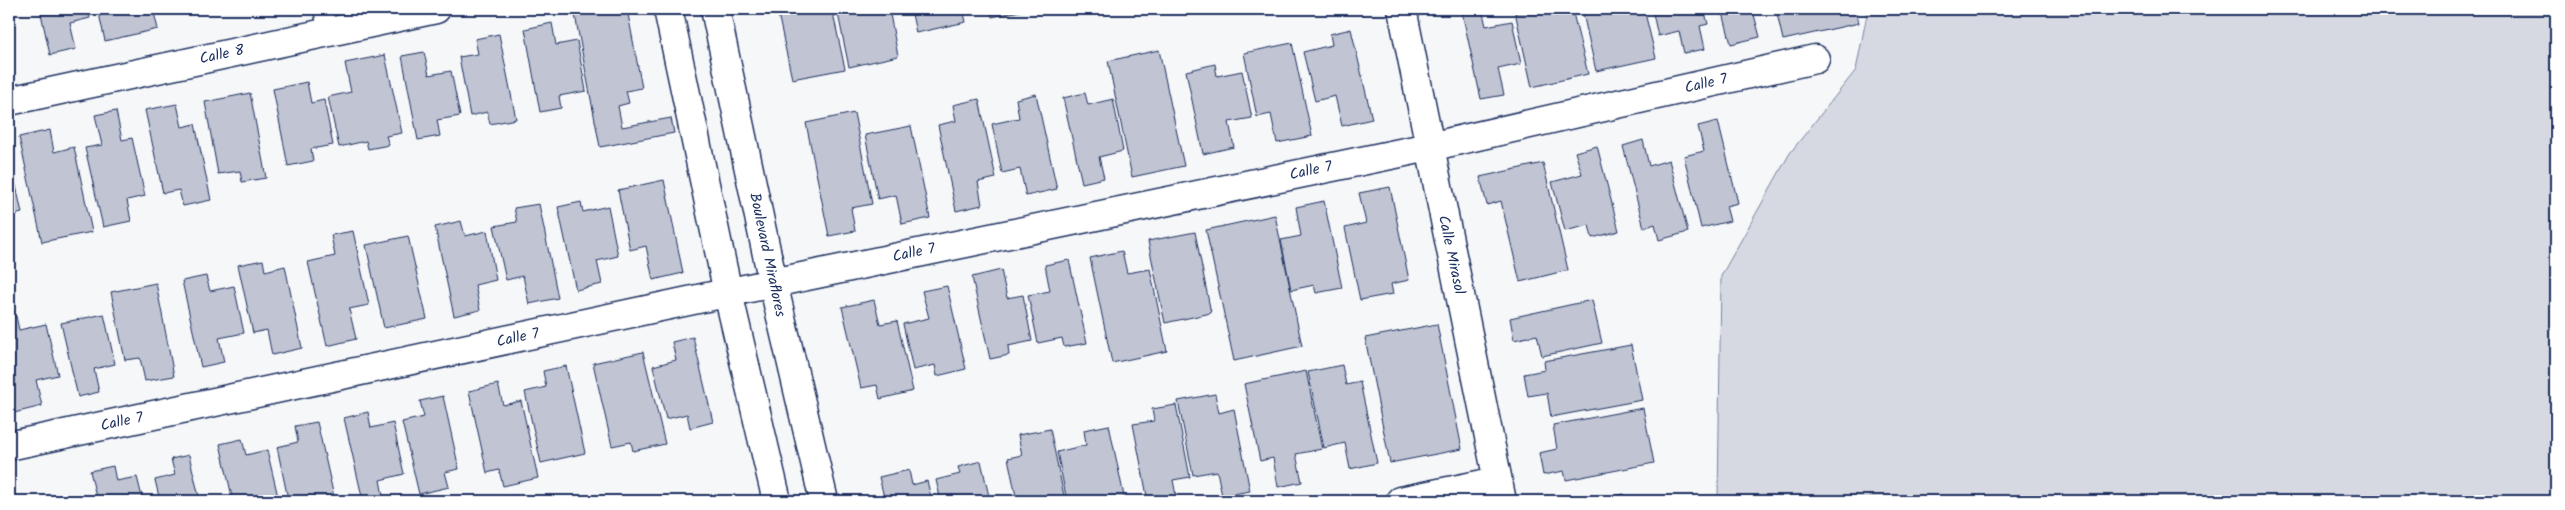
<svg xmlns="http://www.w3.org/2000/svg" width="2565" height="510" viewBox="0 0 2565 510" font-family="Kalam,sans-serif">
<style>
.green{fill:#d6d9e2;stroke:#7884a0}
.building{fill:#c0c4d3;stroke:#1b2f5e}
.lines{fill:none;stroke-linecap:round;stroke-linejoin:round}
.service-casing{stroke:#1b2f5e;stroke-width:21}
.minor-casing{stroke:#1b2f5e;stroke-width:31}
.service{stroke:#fff;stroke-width:18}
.minor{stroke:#fff;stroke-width:28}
.labels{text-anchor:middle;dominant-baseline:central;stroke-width:5;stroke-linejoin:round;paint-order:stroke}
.street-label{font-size:15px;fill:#1b2f5e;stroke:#fff}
</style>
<rect width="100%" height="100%" fill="#f6f7f9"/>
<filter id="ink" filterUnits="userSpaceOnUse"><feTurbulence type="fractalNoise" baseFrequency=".02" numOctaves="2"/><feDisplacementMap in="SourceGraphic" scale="10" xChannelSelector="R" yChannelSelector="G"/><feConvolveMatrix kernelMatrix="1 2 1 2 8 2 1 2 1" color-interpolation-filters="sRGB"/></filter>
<g filter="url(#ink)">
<!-- green -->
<path class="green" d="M1868,9H2556V501H1718L1721,276L1790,153L1856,70Z"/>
<!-- building -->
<path class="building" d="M40,9H87L90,18L70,23L76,49L50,55Z
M98,9H153L158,29L105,41Z
M609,9H627L642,88L626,91L629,103L618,106L622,127L671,118L674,133L600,147L575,15Z
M777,9H832L845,69L792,79Z
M837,9H889L898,56L849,67Z
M911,9H963L966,22L916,33Z
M991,9H1019L1020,11L992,17Z
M1482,9L1486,26L1512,21L1521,64L1498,69L1504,95L1481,99L1462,12Z
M1527,9H1572L1588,74L1532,87L1515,12Z
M1582,9H1644L1656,58L1596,71Z
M1652,9H1704L1708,24L1700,26L1705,49L1684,53L1679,31L1658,36Z
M1722,9H1763L1753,11L1760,37L1731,44Z
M1776,9H1856L1859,23L1783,40Z
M552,23L556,45L577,41L586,91L559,96L561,108L540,112L525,29Z
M1351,29L1372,119L1342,126L1335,96L1315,101L1303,52L1332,45L1330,34Z
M499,34L516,119L490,124L487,112L470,116L459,57L478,54L475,39Z
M1292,43L1312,136L1277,143L1271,114L1257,117L1244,53Z
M1159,50L1184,166L1132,177L1108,61Z
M424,52L429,75L451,71L460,116L437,120L440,136L418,140L402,56Z
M385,55L402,133L386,136L389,145L368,149L366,141L339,147L328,97L351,92L345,63Z
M1215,64L1217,76L1242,71L1252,118L1229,122L1234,147L1203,154L1186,71Z
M307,82L311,103L324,100L333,145L311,149L313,161L288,166L273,89Z
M250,93L266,178L242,182L240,171L218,174L205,102Z
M1085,93L1088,105L1113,99L1123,151L1099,157L1104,178L1082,183L1063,98Z
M1036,94L1057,189L1026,196L1020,169L1002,173L992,124L1019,118L1016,99Z
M979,99L996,178L978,182L982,205L956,211L938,125L956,121L953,105Z
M177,104L182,127L195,124L211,200L183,206L179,190L163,193L145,110Z
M116,111L122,140L132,138L145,196L127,200L131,221L103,227L85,148L102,145L95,115Z
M854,113L872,204L851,208L855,231L829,236L806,123Z
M1718,121L1738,203L1726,206L1730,221L1701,228L1684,156L1704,151L1698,126Z
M911,126L930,218L902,224L896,195L878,199L865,135Z
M50,130L54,152L74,147L92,232L42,242L19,137Z
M1643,140L1649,166L1669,160L1688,232L1659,240L1655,224L1644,228L1623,146Z
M1597,146L1619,231L1592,238L1589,225L1565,231L1552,182L1582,174L1575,152Z
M11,163L22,213L9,216V164Z
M1543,163L1568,270L1520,282L1501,201L1487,205L1480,177Z
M664,180L683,273L653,280L646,246L630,250L618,190Z
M1390,187L1409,280L1391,284L1393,294L1360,300L1345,228L1366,223L1359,193Z
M1324,201L1342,288L1316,293L1314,285L1291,290L1281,240L1301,236L1296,207Z
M581,202L583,212L608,206L618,256L597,261L602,284L576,290L558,207Z
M539,204L558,298L529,304L523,276L506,280L494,226L517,222L514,208Z
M1275,215L1302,346L1234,361L1206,230Z
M461,221L465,236L487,231L496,280L475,285L480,310L454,316L435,227Z
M353,231L369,305L349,309L356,339L327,346L308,262L335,256L331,235Z
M1195,232L1211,313L1165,323L1148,241Z
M408,236L427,319L384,328L366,245Z
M1122,251L1127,273L1150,269L1167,351L1112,363L1090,258Z
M263,260L265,271L285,266L302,348L272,355L267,330L253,333L238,265Z
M1069,260L1087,343L1064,347L1062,338L1038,343L1028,295L1050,291L1045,265Z
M1001,270L1007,298L1023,295L1032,341L1008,346L1009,355L990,359L972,277Z
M206,276L210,291L234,286L244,333L219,338L224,362L201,367L182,281Z
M156,283L174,376L145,381L140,358L125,360L111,292Z
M947,286L966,369L937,376L935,365L913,370L903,324L929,318L922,291Z
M874,300L880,324L897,321L913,391L880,399L877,385L861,388L842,307Z
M1592,300L1602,343L1542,356L1537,335L1514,340L1510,318Z
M104,314L115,364L94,369L99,392L78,397L61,323Z
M16,316L19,330L46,324L58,375L36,380L42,406L10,414L9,318Z
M1437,324L1462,449L1390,463L1365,338Z
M693,337L713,422L690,428L687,414L666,419L653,366L676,360L672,342Z
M1631,345L1642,400L1551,417L1547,393L1528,396L1524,374L1545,370L1544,361Z
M643,352L665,444L633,451L631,442L612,446L593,363Z
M1342,365L1346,385L1360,382L1377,463L1350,469L1345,443L1324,448L1308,372Z
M566,366L585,453L541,463L525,392L546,387L543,371Z
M1306,371L1322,449L1296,454L1302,482L1278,487L1273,458L1260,461L1244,384Z
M498,384L503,405L521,401L538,478L503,486L499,470L487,473L469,391Z
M1215,394L1219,413L1234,409L1250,491L1222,496L1217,471L1193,475L1178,401Z
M443,396L459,469L445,472L449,487L419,494L402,422L424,417L420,401Z
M1176,405L1190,477L1173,480L1177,501H1148L1133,424L1154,421L1152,409Z
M1643,408L1654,463L1566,480L1564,471L1543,475L1539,453L1557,449L1553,425Z
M368,412L371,428L393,423L404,474L380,480L384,501H363L344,418Z
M317,422L335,501H309L308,495L288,499L277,447L298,442L295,426Z
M1109,425L1125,501H1067L1057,452L1086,445L1084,430Z
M1050,429L1065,501H1017L1008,458L1022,455L1018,435Z
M242,439L246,455L267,450L279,501H233L220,444Z
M189,455L200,501H160L155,480L175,475L171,459Z
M981,461L990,501H941L936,480L960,474L958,467Z
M113,466L116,481L137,477L143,501H97L90,471Z
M909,470L912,485L927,481L932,501H885L879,477Z
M1624,494L1626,501H1591Z"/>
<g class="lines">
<!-- service casing -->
<g class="service-casing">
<path id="service" d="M323,9L328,32"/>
</g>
<!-- minor casing -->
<g class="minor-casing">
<path id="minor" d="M668,9L728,293L777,501
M715,9L773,283L824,501
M1402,9L1502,501
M9,101L436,9
M13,445L773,283L1429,147L1815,59
M1400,501L1498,481"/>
</g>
<!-- service -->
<use href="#service" class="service"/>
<!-- minor -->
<use href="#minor" class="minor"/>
</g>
</g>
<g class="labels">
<!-- street labels -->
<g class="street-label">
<text transform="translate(222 55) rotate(-12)">Calle 8</text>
<text transform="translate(1706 84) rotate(-13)">Calle 7</text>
<text transform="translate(1311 171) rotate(-12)">Calle 7</text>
<text transform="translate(914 253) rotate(-12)">Calle 7</text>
<text transform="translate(767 255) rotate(78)">Boulevard Miraflores</text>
<text transform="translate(1451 255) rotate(78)">Calle Mirasol</text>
<text transform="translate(518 338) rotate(-12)">Calle 7</text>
<text transform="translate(122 422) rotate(-12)">Calle 7</text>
</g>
</g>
<!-- margin -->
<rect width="2565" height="510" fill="none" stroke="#fff" stroke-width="30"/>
<rect x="15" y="15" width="2535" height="480" fill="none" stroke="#1b2f5e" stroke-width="2" filter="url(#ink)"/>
</svg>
